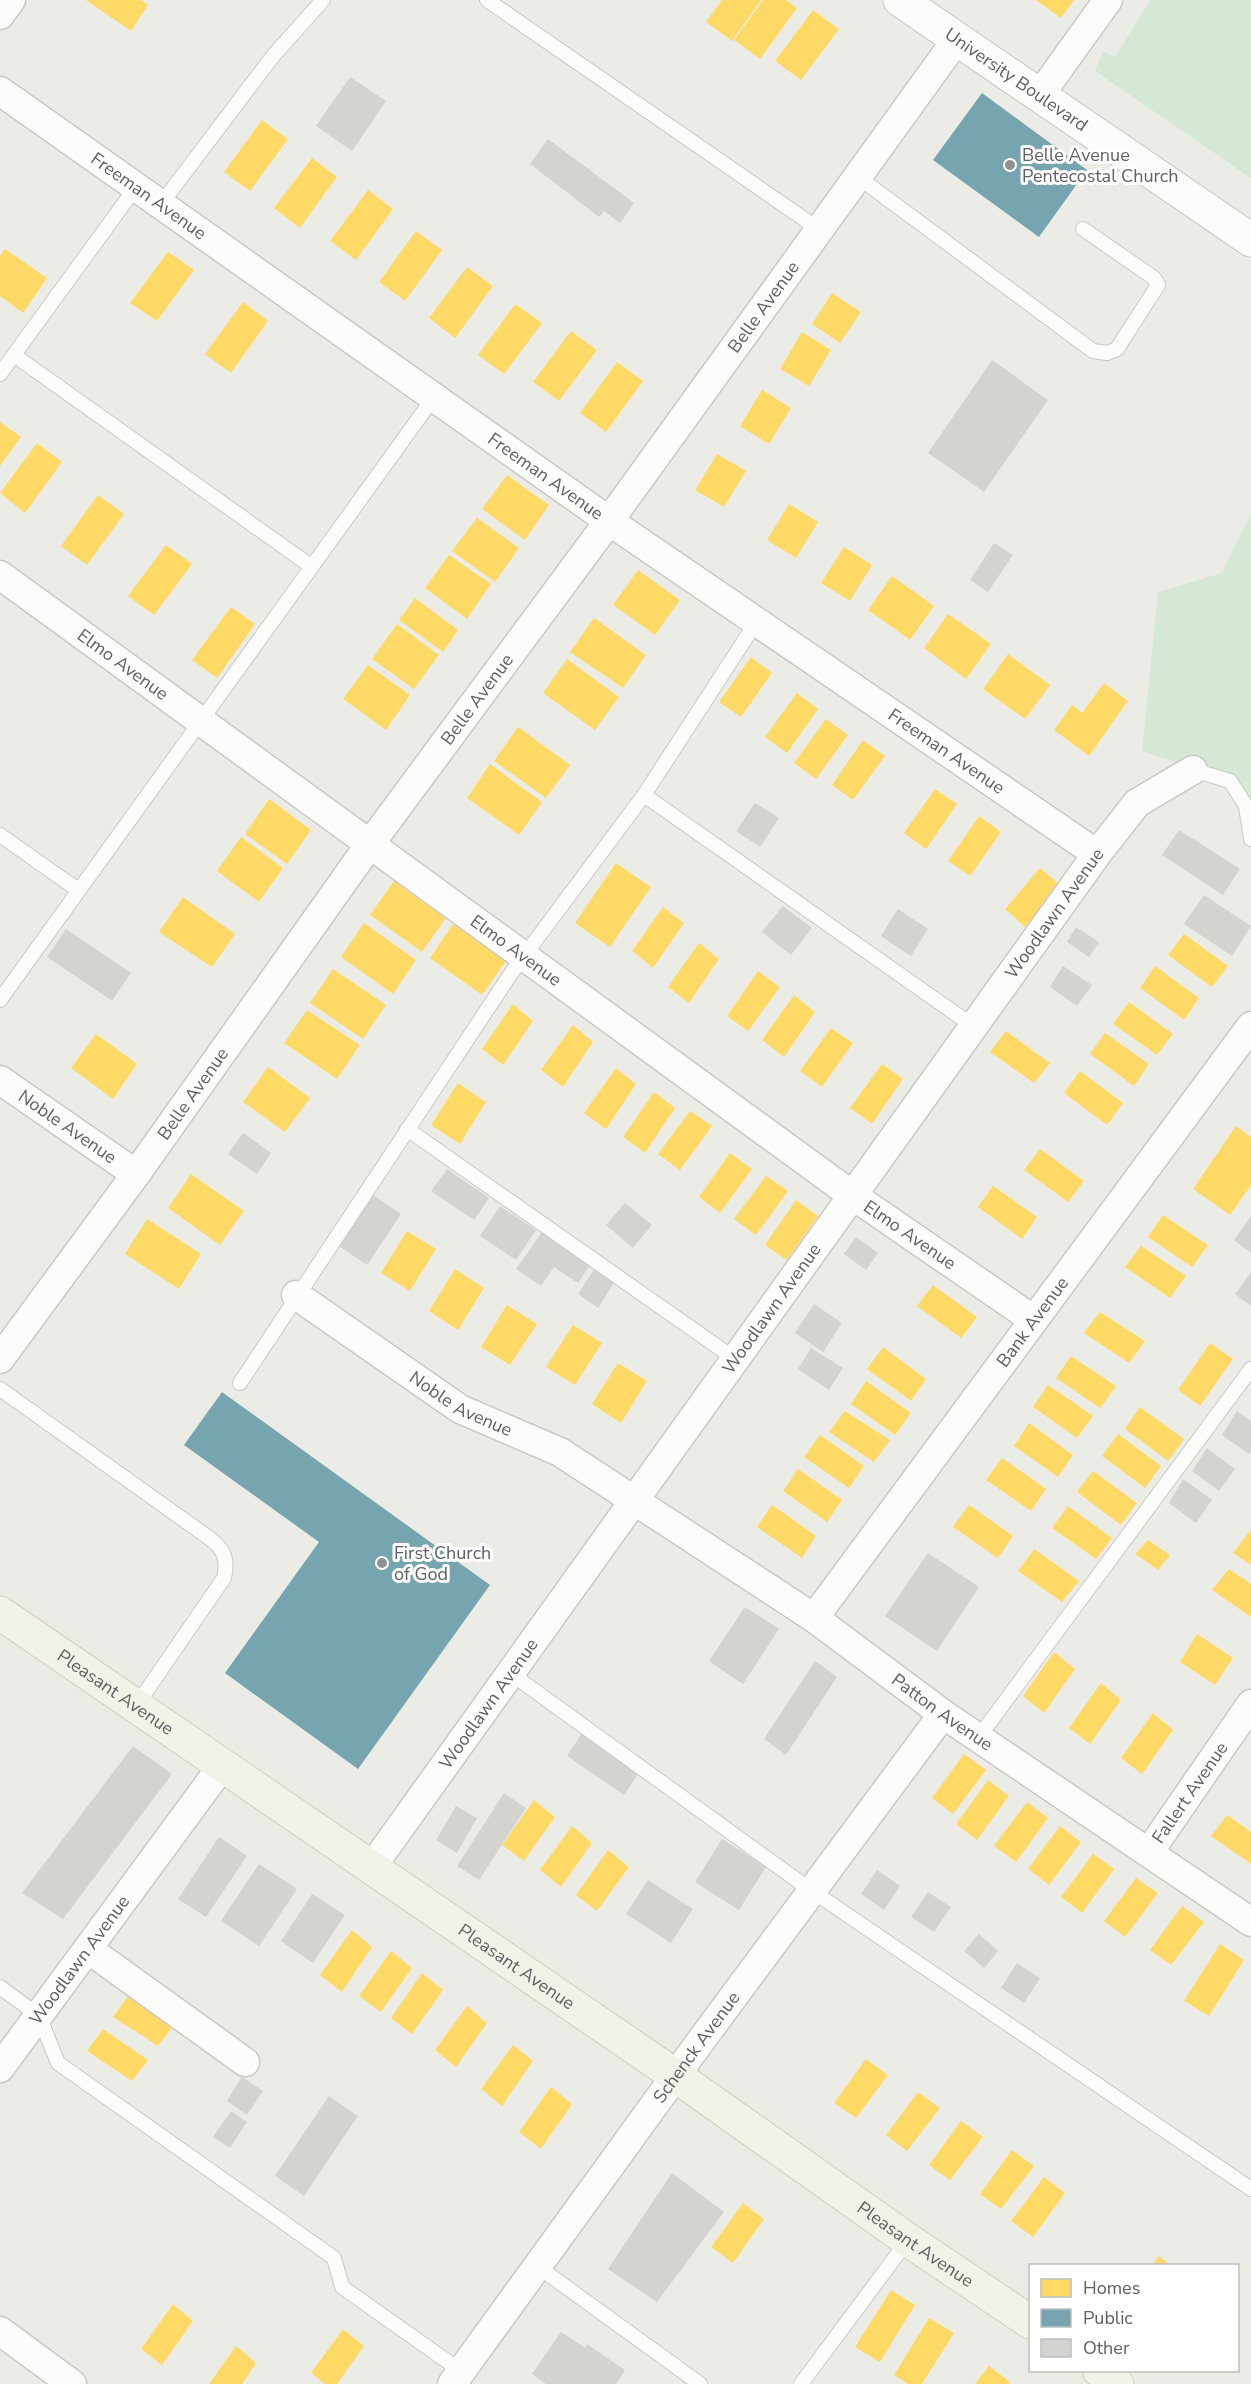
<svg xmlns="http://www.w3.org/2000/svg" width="1251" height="2384" viewBox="0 0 1251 2384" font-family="'Nunito Sans',sans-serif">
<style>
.green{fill:#d5e8d5}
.homes{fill:#ffd966}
.public{fill:#76a5af}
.building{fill:#d3d3d0}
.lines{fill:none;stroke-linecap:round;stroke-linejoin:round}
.service-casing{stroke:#c8c8c8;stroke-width:16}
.minor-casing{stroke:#c8c8c8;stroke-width:31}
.tertiary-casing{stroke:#c8c8c8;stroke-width:35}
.primary-casing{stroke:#d3ceb7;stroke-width:35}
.service{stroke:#fcfcfb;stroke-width:14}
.minor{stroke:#fcfcfb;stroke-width:28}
.tertiary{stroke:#fcfcfb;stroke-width:33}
.primary{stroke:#f2f2e9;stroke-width:33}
.poi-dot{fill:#8f9192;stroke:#fff;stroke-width:2}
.labels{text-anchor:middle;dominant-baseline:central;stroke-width:6;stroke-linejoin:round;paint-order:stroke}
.street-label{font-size:18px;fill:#5d6065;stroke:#fff}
.poi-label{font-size:18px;fill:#5d6065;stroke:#fff;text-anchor:start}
</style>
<rect width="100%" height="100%" fill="#ecece7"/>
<!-- green -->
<path class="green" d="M1150,0H1251V178L1095,71L1103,51L1115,57Z
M1251,513V839L1230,781L1142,751L1158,592L1222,573Z"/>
<!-- homes -->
<path class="homes" d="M86,0H141L148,5L131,31Z
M722,0H761L732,41L706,22Z
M763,0H786L797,8L760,59L734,40Z
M1036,0H1074L1061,18Z
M813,10L839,29L801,80L775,61Z
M262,120L288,139L250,191L224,172Z
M312,158L337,177L300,228L274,208Z
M368,190L393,209L356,260L330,241Z
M416,231L442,250L405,301L379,282Z
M5,249L47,278L23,313L0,296V256Z
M168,252L194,270L157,321L130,303Z
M467,267L493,286L455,338L429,318Z
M832,293L861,312L840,343L812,324Z
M243,302L268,321L231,373L205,354Z
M515,304L542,323L504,374L478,355Z
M571,331L597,350L559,401L533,382Z
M802,332L831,350L809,386L780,369Z
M617,362L643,381L606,432L580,413Z
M762,390L791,408L769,444L740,426Z
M0,422L21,437L0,466Z
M37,443L62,462L25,513L0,493Z
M717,454L746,471L724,507L695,490Z
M507,475L549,505L525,540L482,509Z
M98,495L124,514L87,565L61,546Z
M789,504L818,522L796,558L767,540Z
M477,518L519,548L495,582L452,551Z
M166,545L192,564L154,615L128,596Z
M844,547L872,565L850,601L821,583Z
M449,555L491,584L467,619L425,588Z
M638,570L680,600L655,635L613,605Z
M892,576L934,606L910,640L868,610Z
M415,598L458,630L443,652L399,620Z
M231,607L255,624L217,678L192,660Z
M948,614L991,644L966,679L924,648Z
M594,618L646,655L623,688L570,652Z
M397,624L439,655L414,689L372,659Z
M1008,654L1050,685L1025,719L983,689Z
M751,657L772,673L741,717L719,702Z
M567,659L619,697L595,730L543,693Z
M368,665L410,695L386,730L343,699Z
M1104,683L1128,701L1089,756L1054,730L1072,705L1082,713Z
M797,693L818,709L787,753L765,737Z
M826,719L848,735L816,779L794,763Z
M518,727L570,765L546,798L494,761Z
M863,740L885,756L853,800L832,785Z
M490,764L542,802L519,835L467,798Z
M935,789L957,804L926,849L904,833Z
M269,799L311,830L287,864L245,834Z
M979,816L1001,832L970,876L948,861Z
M241,837L283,868L259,902L217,871Z
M616,863L651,887L610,947L575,923Z
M1040,868L1060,885L1025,927L1005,909Z
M394,881L446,918L422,952L370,915Z
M183,897L235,934L212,967L159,932Z
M663,907L684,923L653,968L632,951Z
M364,923L416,960L393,994L341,957Z
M453,924L506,961L482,995L430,958Z
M1184,934L1228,966L1212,987L1168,955Z
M699,943L719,959L689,1003L668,987Z
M1155,966L1199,998L1184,1020L1140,988Z
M333,969L386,1005L363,1039L310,1003Z
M758,971L780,987L748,1031L727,1016Z
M794,995L815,1012L784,1057L762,1040Z
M1129,1002L1173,1034L1157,1055L1113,1024Z
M513,1004L533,1021L503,1065L482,1049Z
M307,1010L360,1045L337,1079L284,1043Z
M573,1025L593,1042L563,1087L541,1070Z
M831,1028L853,1043L822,1087L800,1071Z
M1006,1031L1050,1063L1034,1083L990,1052Z
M1105,1033L1149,1064L1134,1086L1090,1054Z
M96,1034L137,1064L113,1099L71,1068Z
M882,1064L903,1079L872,1124L850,1108Z
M268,1067L310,1098L285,1132L243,1102Z
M616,1068L636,1084L606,1129L584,1113Z
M1080,1071L1123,1103L1107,1125L1064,1093Z
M458,1083L486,1102L460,1144L431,1125Z
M654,1092L675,1108L645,1153L623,1137Z
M690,1111L712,1126L680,1170L658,1154Z
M1236,1126L1251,1137V1185L1230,1215L1193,1189Z
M1040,1149L1084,1181L1068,1202L1024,1170Z
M730,1153L752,1169L720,1213L699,1197Z
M191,1174L244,1211L220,1245L168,1208Z
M766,1176L788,1191L756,1235L734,1219Z
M993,1186L1037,1217L1022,1239L978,1207Z
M796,1200L818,1216L787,1260L765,1245Z
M1163,1215L1208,1245L1192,1267L1148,1237Z
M147,1219L201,1254L179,1289L125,1254Z
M407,1231L436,1249L410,1291L381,1273Z
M1141,1246L1186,1276L1170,1298L1125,1267Z
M455,1269L484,1288L458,1330L429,1311Z
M933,1285L977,1317L961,1338L917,1306Z
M507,1305L537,1324L510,1365L481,1347Z
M1100,1312L1145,1341L1129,1363L1084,1333Z
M573,1325L602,1343L575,1385L546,1367Z
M1210,1343L1233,1359L1200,1406L1178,1390Z
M883,1347L926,1379L911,1401L867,1369Z
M1071,1356L1116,1386L1100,1408L1056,1378Z
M618,1363L647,1381L621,1423L592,1404Z
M866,1381L911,1413L895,1435L851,1404Z
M1048,1385L1093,1416L1077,1438L1033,1407Z
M1140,1407L1184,1439L1168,1461L1125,1429Z
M845,1411L890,1440L874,1462L829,1432Z
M1029,1423L1073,1455L1058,1477L1014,1446Z
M1118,1434L1161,1466L1145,1488L1102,1456Z
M820,1435L864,1466L849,1488L804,1457Z
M1002,1458L1046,1489L1031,1511L986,1480Z
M798,1469L842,1500L827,1522L783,1491Z
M1093,1471L1137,1503L1121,1525L1077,1492Z
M772,1505L816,1536L802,1558L757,1527Z
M969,1505L1013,1536L998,1558L953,1527Z
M1068,1506L1112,1538L1096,1559L1052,1528Z
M1251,1530V1565L1233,1553Z
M1148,1540L1170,1555L1158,1570L1135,1554Z
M1034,1549L1079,1581L1062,1602L1018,1571Z
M1229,1569L1251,1584V1617L1212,1590Z
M1197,1634L1233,1658L1215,1685L1180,1662Z
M1054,1652L1075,1669L1044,1713L1023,1696Z
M1101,1683L1121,1700L1090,1744L1069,1728Z
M1153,1713L1173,1730L1142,1774L1121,1758Z
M964,1754L986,1770L953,1814L932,1798Z
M988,1780L1009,1796L977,1840L956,1824Z
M534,1800L555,1817L524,1861L502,1845Z
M1027,1802L1048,1818L1016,1862L994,1846Z
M1227,1815L1251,1832V1864L1211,1836Z
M572,1826L592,1843L561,1887L540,1870Z
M1060,1826L1081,1842L1049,1885L1028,1869Z
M608,1850L629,1867L597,1911L576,1895Z
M1093,1854L1114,1869L1082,1913L1061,1897Z
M1136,1878L1158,1893L1125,1937L1104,1921Z
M1182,1906L1204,1922L1171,1965L1150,1950Z
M352,1930L372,1947L342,1992L320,1975Z
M1220,1944L1244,1960L1209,2016L1184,2001Z
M391,1951L412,1968L381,2012L359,1996Z
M422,1973L443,1990L412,2034L391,2018Z
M129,1995L174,2025L158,2046L113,2017Z
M467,2006L487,2023L456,2067L435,2050Z
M103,2029L148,2060L132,2081L87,2051Z
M513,2045L533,2061L502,2106L481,2089Z
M866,2059L888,2075L856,2118L834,2103Z
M551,2087L572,2104L541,2149L519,2132Z
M918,2092L940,2108L907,2151L886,2135Z
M961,2121L983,2137L950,2180L929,2165Z
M1012,2150L1034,2166L1001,2209L980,2194Z
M1044,2177L1065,2193L1033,2237L1011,2221Z
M743,2203L764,2219L733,2263L711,2247Z
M1159,2256L1171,2266H1152Z
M891,2290L915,2305L880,2362L855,2347Z
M173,2304L193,2321L162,2365L141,2349Z
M929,2318L954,2333L922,2384H908L894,2375Z
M343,2329L364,2346L337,2384H325L311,2373Z
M236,2346L256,2363L242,2384H209Z
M989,2366L1010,2382L1008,2384H975Z"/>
<!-- public -->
<path class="public" d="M982,93L1087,170L1039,237L933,160Z
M222,1392L490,1585L358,1769L225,1673L319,1542L184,1445Z"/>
<!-- building -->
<path class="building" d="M350,77L386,101L352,151L316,126Z
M548,139L634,203L620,223L604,211L599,217L530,164Z
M992,360L1048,400L984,492L928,453Z
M994,543L1013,555L988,592L970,580Z
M755,803L779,818L760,847L736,831Z
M1179,830L1240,869L1223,895L1162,855Z
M1204,895L1251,926L1232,956L1184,924Z
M783,906L812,928L791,955L762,932Z
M898,909L928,929L911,956L881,936Z
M1076,927L1099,942L1089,957L1067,942Z
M66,929L131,973L112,1001L47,957Z
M1063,966L1092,985L1077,1006L1050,987Z
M243,1133L271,1153L257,1174L228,1154Z
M447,1169L489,1198L474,1220L431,1191Z
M370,1193L401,1214L367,1265L336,1244Z
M625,1203L652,1225L633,1248L606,1225Z
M500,1206L536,1230L516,1260L480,1236Z
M1251,1216V1253L1234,1240Z
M542,1232L590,1265L578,1283L554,1267L541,1286L516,1269Z
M856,1237L878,1253L866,1270L844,1254Z
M597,1265L617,1278L598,1308L578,1294Z
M1251,1272V1306L1235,1294Z
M814,1304L842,1323L823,1352L795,1333Z
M811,1348L843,1368L829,1390L798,1369Z
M1237,1411L1251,1421V1451L1249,1454L1222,1435Z
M1207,1448L1235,1469L1219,1491L1192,1471Z
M1183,1479L1212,1500L1196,1523L1169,1503Z
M928,1553L979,1587L937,1651L885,1616Z
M745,1607L779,1629L743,1684L709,1661Z
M815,1661L837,1677L786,1755L764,1739Z
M584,1730L641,1769L624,1795L567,1756Z
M133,1746L172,1774L63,1919L22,1893Z
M504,1793L526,1808L479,1880L457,1866Z
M456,1806L477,1818L457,1853L436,1840Z
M219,1837L247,1856L206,1917L178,1899Z
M722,1839L766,1867L739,1910L695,1882Z
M259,1864L297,1889L259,1946L221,1921Z
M877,1870L900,1886L884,1910L861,1894Z
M648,1880L693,1909L671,1943L626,1914Z
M928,1892L951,1907L934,1932L911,1917Z
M312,1894L345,1915L313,1963L281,1941Z
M979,1934L998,1951L984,1968L964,1951Z
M1017,1963L1040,1978L1024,2003L1001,1988Z
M242,2077L263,2091L247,2115L227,2101Z
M329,2096L358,2116L304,2196L275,2176Z
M231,2111L247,2122L230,2148L213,2137Z
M672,2173L724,2212L657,2302L608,2269Z
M561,2332L585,2348L587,2344L625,2370L616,2384H546L532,2374Z"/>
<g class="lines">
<!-- service casing -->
<g class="service-casing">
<path id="service" d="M487,0L820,230
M858,177L1093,351L1107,353L1117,349L1158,285L1154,278L1083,229
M161,204L273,56L323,0
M14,355L312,567
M0,374L136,187
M1193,770L1230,781L1246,806L1251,839
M644,795L973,1026
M0,835L78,890
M0,1000L434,397
M407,1129L735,1359
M240,1383L512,972L644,795L757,621
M0,1389L212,1540C225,1551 228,1561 224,1578L136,1706
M510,1673L812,1891L1251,2189
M978,1738L1251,1369
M0,1987L39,2016L58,2063L334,2258L342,2287L461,2371
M537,2266L700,2384
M801,2384L908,2240"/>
</g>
<!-- minor casing -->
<g class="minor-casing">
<g id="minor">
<path d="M0,15L11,0"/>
<path id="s1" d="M0,91L609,521L1097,854"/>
<path d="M1039,96L1108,0"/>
<path id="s2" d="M0,575L852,1195L1034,1320"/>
<path id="s3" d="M0,1080L136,1174"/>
<path id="s4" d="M296,1295L460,1409L560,1452L814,1618L943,1714L1251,1922"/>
<path id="s5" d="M0,1359L136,1174L370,844L609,521L957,39"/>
<path id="s6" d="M814,1618L1251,1026"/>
<path id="s7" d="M1149,1852L1251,1704"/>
<path id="s8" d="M371,1868L1097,854L1137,803L1193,770"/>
<path d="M88,1949L245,2062"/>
<path id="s9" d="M0,2068L222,1766"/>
<path d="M0,2331L72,2384"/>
<path id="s10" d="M452,2384L697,2046L943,1714"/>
</g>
</g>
<!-- tertiary casing -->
<g class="tertiary-casing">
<g id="tertiary">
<path id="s11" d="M900,0L1251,240"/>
</g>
</g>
<!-- primary casing -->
<g class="primary-casing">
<g id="primary">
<path id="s12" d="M0,1613L676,2076L908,2240L1030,2322"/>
<path d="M1099,2370L1117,2384"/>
</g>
</g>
<!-- service -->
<use href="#service" class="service"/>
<!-- minor -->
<use href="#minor" class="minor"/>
<!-- tertiary -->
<use href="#tertiary" class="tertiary"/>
<!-- primary -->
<use href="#primary" class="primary"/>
</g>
<!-- markers -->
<g class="poi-dot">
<circle cx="1010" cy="165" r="6"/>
<circle cx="382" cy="1563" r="6"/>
</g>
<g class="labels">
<!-- street labels -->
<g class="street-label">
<text stroke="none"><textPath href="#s11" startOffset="141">University Boulevard</textPath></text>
<text stroke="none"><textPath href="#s1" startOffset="182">Freeman Avenue</textPath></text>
<text stroke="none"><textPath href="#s5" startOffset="1300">Belle Avenue</textPath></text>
<text stroke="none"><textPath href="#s1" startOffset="668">Freeman Avenue</textPath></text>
<text stroke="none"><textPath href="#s2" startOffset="152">Elmo Avenue</textPath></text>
<text stroke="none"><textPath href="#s5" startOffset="814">Belle Avenue</textPath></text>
<text stroke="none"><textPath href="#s1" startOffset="1154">Freeman Avenue</textPath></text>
<text stroke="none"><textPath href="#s8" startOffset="1174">Woodlawn Avenue</textPath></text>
<text stroke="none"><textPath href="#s2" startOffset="638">Elmo Avenue</textPath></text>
<text stroke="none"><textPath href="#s5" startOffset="328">Belle Avenue</textPath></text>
<text stroke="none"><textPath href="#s3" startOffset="82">Noble Avenue</textPath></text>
<text stroke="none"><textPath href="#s2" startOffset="1124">Elmo Avenue</textPath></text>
<text stroke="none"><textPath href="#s8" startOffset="688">Woodlawn Avenue</textPath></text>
<text stroke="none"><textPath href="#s6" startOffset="368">Bank Avenue</textPath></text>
<text stroke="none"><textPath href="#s4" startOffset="198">Noble Avenue</textPath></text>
<text stroke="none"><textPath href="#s12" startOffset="140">Pleasant Avenue</textPath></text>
<text stroke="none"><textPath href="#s8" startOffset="202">Woodlawn Avenue</textPath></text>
<text stroke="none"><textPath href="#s4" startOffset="771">Patton Avenue</textPath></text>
<text stroke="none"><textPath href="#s7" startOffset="72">Fallert Avenue</textPath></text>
<text stroke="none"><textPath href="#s9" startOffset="134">Woodlawn Avenue</textPath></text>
<text stroke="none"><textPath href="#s12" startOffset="626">Pleasant Avenue</textPath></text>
<text stroke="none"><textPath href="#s10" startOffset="416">Schenck Avenue</textPath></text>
<text stroke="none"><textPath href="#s12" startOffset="1112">Pleasant Avenue</textPath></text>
</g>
<!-- poi labels -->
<g class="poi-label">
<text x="1022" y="155">Belle Avenue<tspan x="1022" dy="21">Pentecostal Church</tspan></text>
<text x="394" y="1553">First Church<tspan x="394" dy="21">of God</tspan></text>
</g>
</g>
<!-- legend -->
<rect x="1029" y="2264" width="210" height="108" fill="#ffffff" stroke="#bebfc1" stroke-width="1.5"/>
<rect x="1041" y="2279" width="30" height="18" fill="#ffd966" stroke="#bebfc1" stroke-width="1.5"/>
<text x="1083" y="2294" font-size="18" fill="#5d6065">Homes</text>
<rect x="1041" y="2309" width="30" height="18" fill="#76a5af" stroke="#bebfc1" stroke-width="1.5"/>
<text x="1083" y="2324" font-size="18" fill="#5d6065">Public</text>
<rect x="1041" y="2339" width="30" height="18" fill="#d3d3d0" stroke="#bebfc1" stroke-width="1.5"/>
<text x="1083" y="2354" font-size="18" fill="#5d6065">Other</text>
</svg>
